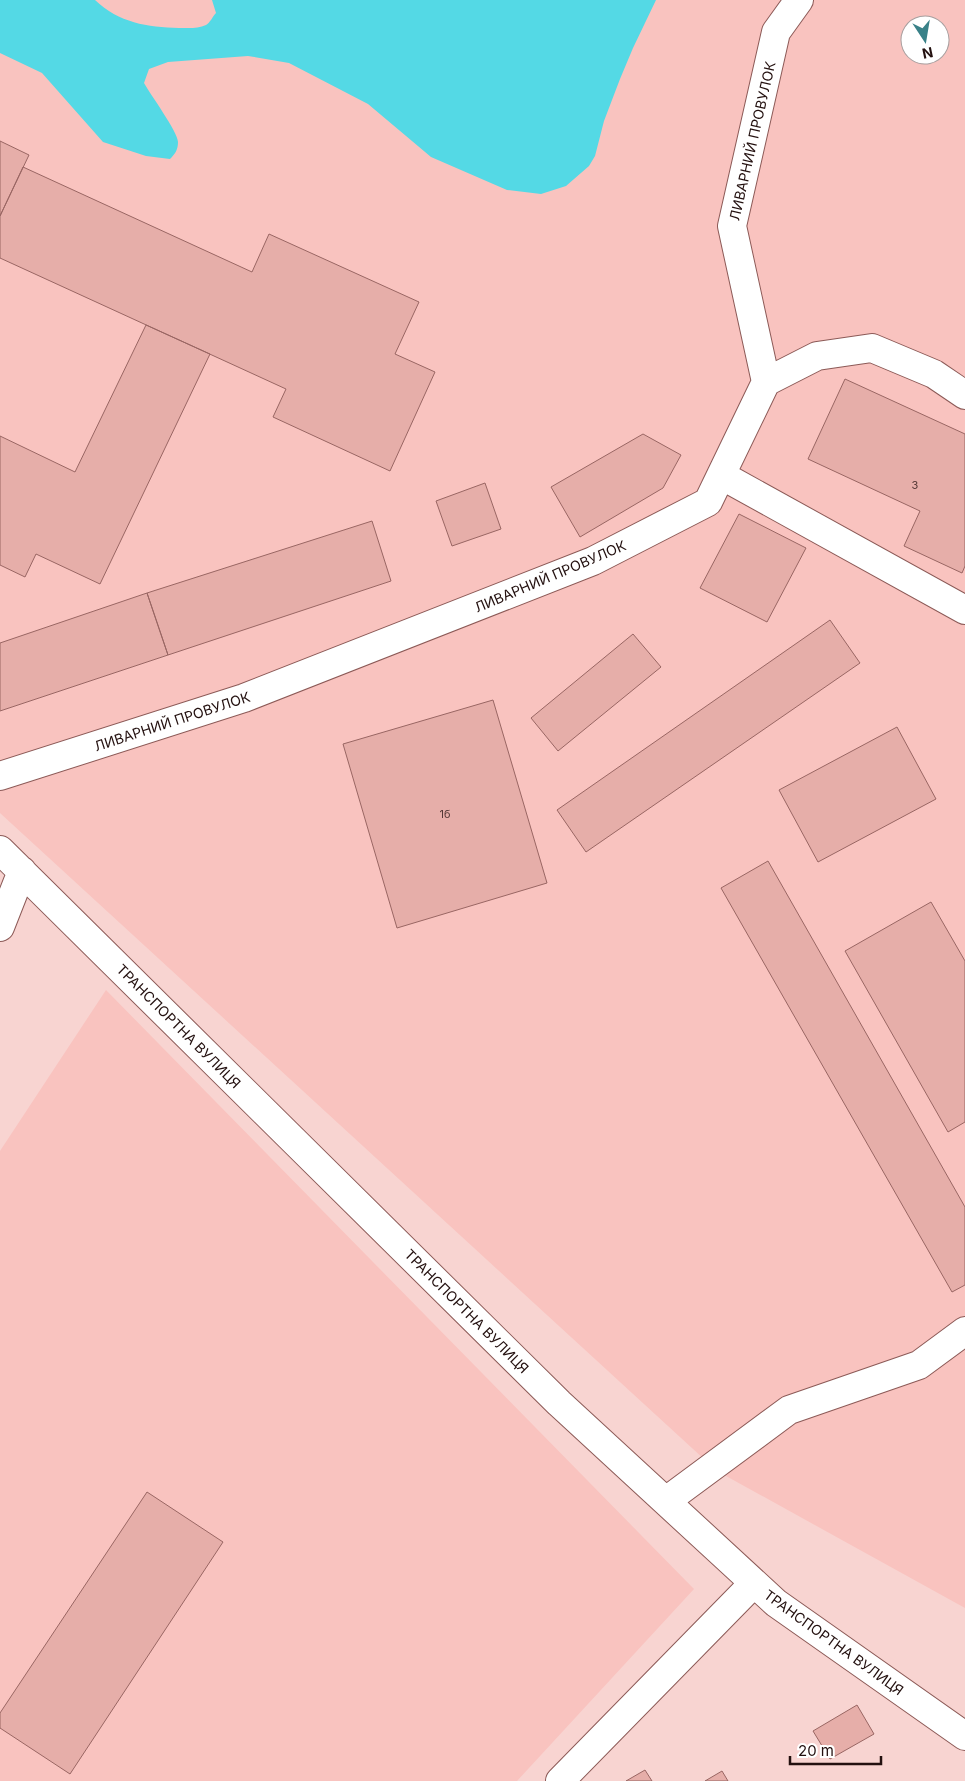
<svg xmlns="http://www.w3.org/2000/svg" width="965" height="1781" viewBox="0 0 965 1781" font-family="Inter,sans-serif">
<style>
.built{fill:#f9c3bf;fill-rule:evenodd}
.water{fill:#54d9e5}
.building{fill:#e6aea9;stroke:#996663}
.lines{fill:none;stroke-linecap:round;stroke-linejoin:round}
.minor-casing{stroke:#8c5a57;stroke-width:30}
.minor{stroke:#fff;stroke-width:28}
.labels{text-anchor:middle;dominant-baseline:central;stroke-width:4;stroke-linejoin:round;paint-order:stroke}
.number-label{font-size:11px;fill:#543836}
.street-label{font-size:14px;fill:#23100f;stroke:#fff}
</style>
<rect width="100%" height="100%" fill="#f8d4d1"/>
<!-- built -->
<path class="built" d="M0,0H965V1608L717,1471L0,813ZM910,25H940V55H910Z
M106,990L694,1589L517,1781H0V1151Z"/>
<!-- water -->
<path class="water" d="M0,0H95C119,23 147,27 179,28C188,28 198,29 206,25C210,23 213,16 216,13L212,0H656L633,48L620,79L604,121L595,156L589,166L566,186L541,194L507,190L431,157L368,104L289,63L248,56L168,62L149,69L144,83C150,94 178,132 178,142C178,150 175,154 170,159L146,156L103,142L42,73L0,53Z"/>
<!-- building -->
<path class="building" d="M0,141L29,155L0,216Z
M23,167L252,272L269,234L419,302L395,354L435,372L390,471L273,417L286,389L0,258V216Z
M146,325L210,354L100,584L36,554L25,577L0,565V436L75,472Z
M845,379L965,434V566L962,573L904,546L920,511L808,459Z
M643,434L681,455L663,488L580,537L551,487Z
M485,483L501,529L452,546L436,501Z
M739,514L806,548L767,622L700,588Z
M372,521L391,581L168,655L147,593Z
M147,593L168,655L0,711V643Z
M830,620L860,663L586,852L557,810Z
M633,634L661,667L558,751L531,718Z
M493,700L547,883L397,928L343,744Z
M897,727L936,799L818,862L779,790Z
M768,861L965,1207V1285L952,1292L721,888Z
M931,902L965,961V1122L948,1132L845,951Z
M147,1492L223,1542L70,1774L0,1728V1713Z
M857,1705L874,1734L830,1759L813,1731Z
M645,1770L652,1781H626Z
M722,1771L728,1781H705Z"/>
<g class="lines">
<!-- minor casing -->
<g class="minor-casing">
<path id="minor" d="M766,382L817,356L872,348L934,374L965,395
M721,475L965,610
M0,776L244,698L593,561L708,502L766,382L732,226L776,32L799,0
M0,850L559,1403L776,1603L965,1736
M0,927L22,871
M666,1501L789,1410L919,1365L965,1331
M560,1781L754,1583"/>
</g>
<!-- minor -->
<use href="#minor" class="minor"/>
</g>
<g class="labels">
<!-- number labels -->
<g class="number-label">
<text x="915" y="485">3</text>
<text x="445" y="814">1б</text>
</g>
<!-- street labels -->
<g class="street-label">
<text transform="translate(752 141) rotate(-77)">ЛИВАРНИЙ ПРОВУЛОК</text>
<text transform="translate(550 576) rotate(-23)">ЛИВАРНИЙ ПРОВУЛОК</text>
<text transform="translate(172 721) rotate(-18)">ЛИВАРНИЙ ПРОВУЛОК</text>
<text transform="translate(179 1026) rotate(45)">ТРАНСПОРТНА ВУЛИЦЯ</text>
<text transform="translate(467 1311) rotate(45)">ТРАНСПОРТНА ВУЛИЦЯ</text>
<text transform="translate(834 1642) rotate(36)">ТРАНСПОРТНА ВУЛИЦЯ</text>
</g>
</g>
<!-- north arrow -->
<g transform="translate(925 40) rotate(168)"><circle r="24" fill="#ffffff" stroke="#a79f9f"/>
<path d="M0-4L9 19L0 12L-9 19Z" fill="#398188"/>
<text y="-8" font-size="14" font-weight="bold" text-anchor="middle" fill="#23100f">N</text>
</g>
<!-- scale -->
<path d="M790 1756v8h91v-8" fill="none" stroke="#23100f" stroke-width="2.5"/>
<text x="798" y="1756" font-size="15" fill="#23100f" stroke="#ffffff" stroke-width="4" paint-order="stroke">20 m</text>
</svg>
